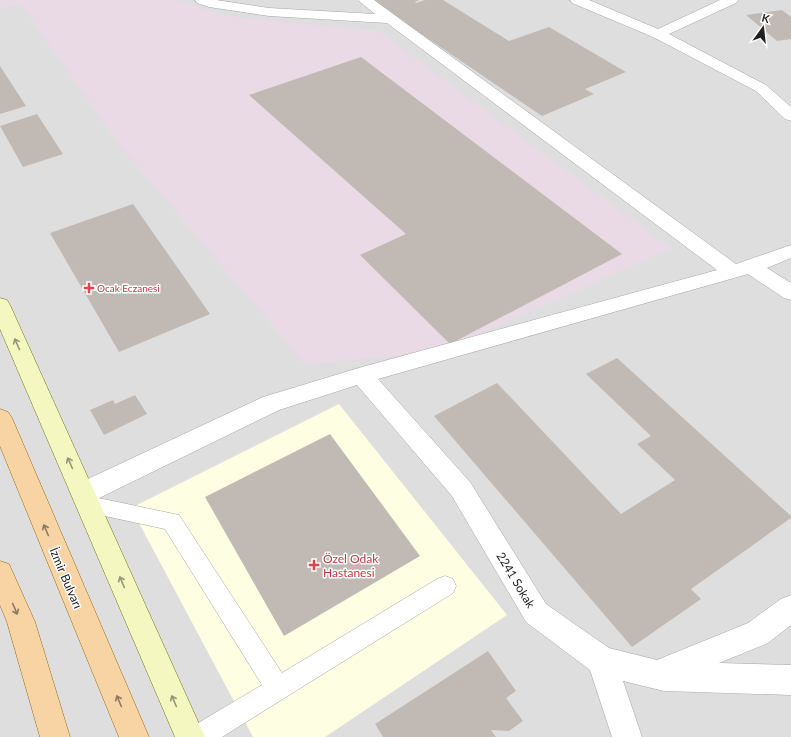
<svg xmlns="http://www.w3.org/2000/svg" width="791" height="737" viewBox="0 0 791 737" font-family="Lato,sans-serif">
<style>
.residential{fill:#dfdede}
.industrial{fill:#e9dae6}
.education{fill:#fefee3}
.building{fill:#c1bab4}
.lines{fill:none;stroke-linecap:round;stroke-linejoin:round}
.service-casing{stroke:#a5a5a5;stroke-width:1}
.minor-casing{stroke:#a5a5a5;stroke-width:1}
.secondary-casing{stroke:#6a760a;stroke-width:1}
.primary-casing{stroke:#976706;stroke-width:1}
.service{fill:#fff;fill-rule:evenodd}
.minor{fill:#fff;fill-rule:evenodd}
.secondary{fill:#f4f7bf;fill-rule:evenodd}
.primary{fill:#f8d4a5;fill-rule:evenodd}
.oneway{stroke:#959778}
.oneway2{stroke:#8c7a63}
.health-dot{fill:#e0444e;stroke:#fff;stroke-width:1.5}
.labels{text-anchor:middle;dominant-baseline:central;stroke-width:3;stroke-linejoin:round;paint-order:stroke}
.health-label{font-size:10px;fill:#be3a42;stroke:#fff;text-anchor:start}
.near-health-label{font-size:12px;fill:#be3a42;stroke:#fff;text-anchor:start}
.near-street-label{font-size:12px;fill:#212121;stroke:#fff}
</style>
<rect width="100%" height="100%" fill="#f1eee8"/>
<!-- residential -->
<path class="residential" d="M0,0H791V737H0Z"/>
<!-- industrial -->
<path class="industrial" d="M0,0H176L221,15L271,21L378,31L671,248L441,352L305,364L119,144L21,4L0,9Z"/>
<!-- education -->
<path class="education" d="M339,404L507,615L325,737H253L131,508Z"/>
<!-- building -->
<path class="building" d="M371,0H419L415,2L416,3L425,0H443L509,41L549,27L626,72L585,89L594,94L542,116Z
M782,10L791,17V39L777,41L746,15Z
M361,57L622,254L450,344L360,255L406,234L249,95Z
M0,66L26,106L0,114Z
M37,114L63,154L23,167L0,126Z
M133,204L210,314L119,352L50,233Z
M617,358L791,516V518L691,589L701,599L632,647L434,416L497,383L621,514L675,480L637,444L651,436L586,374Z
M135,395L147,414L104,435L90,410L113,400L115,404Z
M330,434L420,556L284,636L205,497Z
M488,651L516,691L506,698L523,721L509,731L491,730L496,737H383L375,724Z"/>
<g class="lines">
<!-- service casing -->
<g class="service-casing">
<path id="service" d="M89,496L179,515L282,673L437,579L445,576L453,579L456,586L453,593L222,737H187L190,728L262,685L165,529L82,511L79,505L82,499Z"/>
</g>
<!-- minor casing -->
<g class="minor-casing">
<path id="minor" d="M195,0H216L269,8L375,14L358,0H374L736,264L791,245V258L767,268L791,283V300L784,298L748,274L378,379L470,482L546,604L609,648L657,660L748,623L781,599L791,595V625L768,643L719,663L791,665V695L664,691L623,681L642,737H612L590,670L526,622L452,496L357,385L279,410L93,501L84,504L75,501L72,493L75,485L263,397L362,367L717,270L387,23L269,16L209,7L197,3Z
M570,0H589L658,29L720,0H738L736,3L669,34L766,85L791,107V121L785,119L756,91L653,37L572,3Z"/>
</g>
<!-- secondary casing -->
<g class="secondary-casing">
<path id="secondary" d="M0,298L7,300L10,305L205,737H175L0,329Z"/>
</g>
<!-- primary casing -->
<g class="primary-casing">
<path id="primary" d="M0,409L8,412L12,418L149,737H119L0,446Z
M0,561L9,564L35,622L70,737H40L7,622L0,605Z"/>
</g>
<!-- service -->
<use href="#service" class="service"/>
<!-- minor -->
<use href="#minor" class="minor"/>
<!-- secondary -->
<use href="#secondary" class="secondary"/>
<!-- primary -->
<use href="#primary" class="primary"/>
</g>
<!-- one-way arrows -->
<defs><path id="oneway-shaft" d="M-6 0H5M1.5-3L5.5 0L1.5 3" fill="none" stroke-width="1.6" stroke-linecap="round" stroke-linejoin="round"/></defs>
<g class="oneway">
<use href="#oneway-shaft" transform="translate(17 344) rotate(-114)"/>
<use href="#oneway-shaft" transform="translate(70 463) rotate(-114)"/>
<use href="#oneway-shaft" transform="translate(122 582) rotate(-113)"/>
<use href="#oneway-shaft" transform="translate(174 701) rotate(-113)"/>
</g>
<g class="oneway2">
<use href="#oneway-shaft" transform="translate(46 530) rotate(-113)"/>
<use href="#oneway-shaft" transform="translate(15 609) rotate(67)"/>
<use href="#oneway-shaft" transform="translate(119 701) rotate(-113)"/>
</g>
<!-- markers -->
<g class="health-dot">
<path d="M87 282h4v4h4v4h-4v4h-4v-4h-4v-4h4z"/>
<path d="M312 559h4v4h4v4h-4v4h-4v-4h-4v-4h4z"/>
</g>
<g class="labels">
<!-- health labels -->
<g class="health-label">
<text x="97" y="288">Ocak Eczanesi</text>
</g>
<!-- near-health labels -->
<g class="near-health-label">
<text x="323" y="558">Özel Odak<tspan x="323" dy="14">Hastanesi</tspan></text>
</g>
<!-- near-street labels -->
<g class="near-street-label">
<text transform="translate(66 578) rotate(67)">İzmir Bulvarı</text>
<text transform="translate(516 580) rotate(59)">2241 Sokak</text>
</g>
</g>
<!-- north arrow -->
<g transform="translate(763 28) rotate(15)" stroke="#ffffff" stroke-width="3" paint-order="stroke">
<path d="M0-3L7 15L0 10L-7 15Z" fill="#212121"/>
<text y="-6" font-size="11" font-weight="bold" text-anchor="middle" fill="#212121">K</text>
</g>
</svg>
